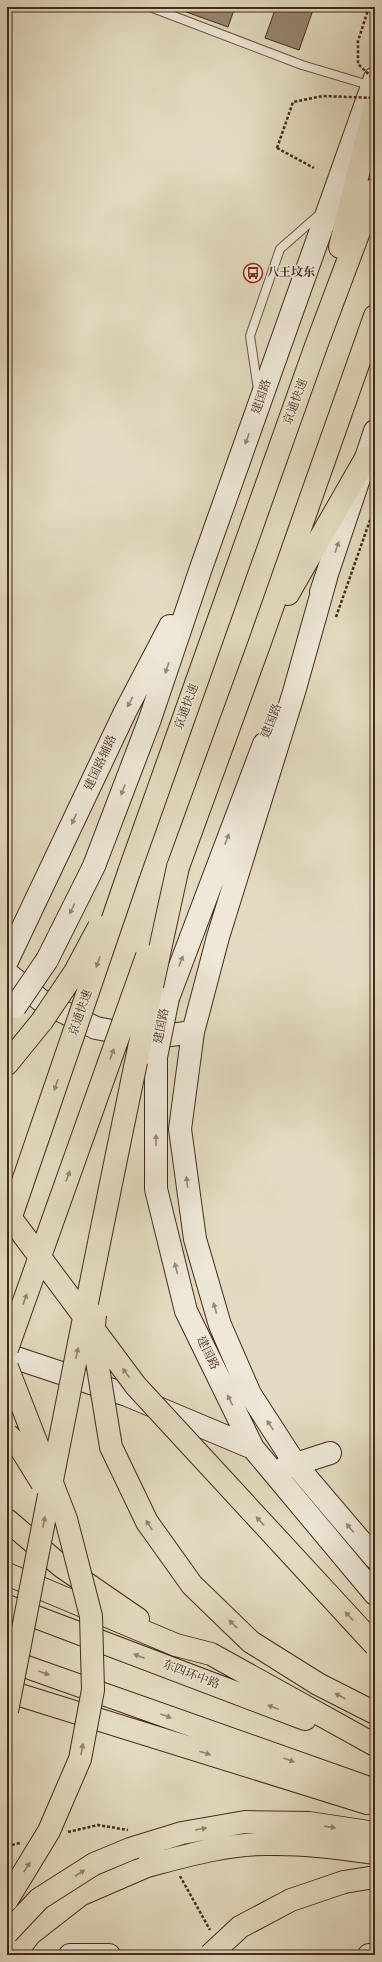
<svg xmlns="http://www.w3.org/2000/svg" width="382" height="1962" viewBox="0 0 382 1962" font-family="Vollkorn,'Noto Serif SC',serif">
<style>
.building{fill:#978672;stroke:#44291c}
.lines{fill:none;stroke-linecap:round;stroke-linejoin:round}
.lane-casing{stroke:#6c5645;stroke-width:10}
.secondary-casing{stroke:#44291c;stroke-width:24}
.highway-casing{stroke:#44291c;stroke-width:24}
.path{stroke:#44291c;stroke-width:2.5;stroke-dasharray:3 2;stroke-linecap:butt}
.lane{stroke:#ede8d7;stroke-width:8}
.secondary{stroke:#ede8d7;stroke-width:22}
.highway{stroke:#e3dbc1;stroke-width:22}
.secondary-bridge-casing{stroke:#44291c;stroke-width:24;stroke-linecap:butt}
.highway-bridge-casing{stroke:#44291c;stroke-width:24;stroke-linecap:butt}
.path-bridge{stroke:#44291c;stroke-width:2.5;stroke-dasharray:3 2;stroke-linecap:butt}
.secondary-bridge{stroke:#ede8d7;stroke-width:22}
.highway-bridge{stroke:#e3dbc1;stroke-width:22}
.oneway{fill:#98887a}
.oneway2{fill:#94826e}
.labels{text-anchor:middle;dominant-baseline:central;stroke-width:3;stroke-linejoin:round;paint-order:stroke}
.poi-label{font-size:12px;font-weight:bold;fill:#44291c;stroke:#ede8d7;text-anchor:start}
.street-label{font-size:12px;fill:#44291c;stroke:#ede8d7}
</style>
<rect width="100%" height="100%" fill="#e3dbc1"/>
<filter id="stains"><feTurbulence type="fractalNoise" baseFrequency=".005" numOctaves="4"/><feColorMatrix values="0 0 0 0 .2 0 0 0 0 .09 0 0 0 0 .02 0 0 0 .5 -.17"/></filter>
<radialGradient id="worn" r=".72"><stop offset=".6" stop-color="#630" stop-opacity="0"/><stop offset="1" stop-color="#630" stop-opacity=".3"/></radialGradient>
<!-- building -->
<path class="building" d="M178,7H235L228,27L178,9Z
M276,7H314L299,50L265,38Z"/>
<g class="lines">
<!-- lane casing -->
<g class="lane-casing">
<path id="lane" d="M150,7L302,65L372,86
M258,390L250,336L280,249L321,213"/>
</g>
<!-- secondary casing -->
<g class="secondary-casing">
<path id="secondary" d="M326,578L294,692L218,937L193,1032L180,1129L195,1239L220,1325L250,1394L296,1465L375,1558
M321,592L375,431
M47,960L94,866L150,719L201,568L375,78
M7,961L125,712L170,626
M7,973L43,1002L96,1028L148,1038L193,1032
M168,998L264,744
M156,1057V1189L186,1311L253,1448L375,1594
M7,1355L127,1395L253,1448
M284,1468L330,1453
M70,1955H109
M369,1955L375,1954"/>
</g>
<!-- highway casing -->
<g class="highway-casing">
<path id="highway" d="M340,247L375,105
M288,594L366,458
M178,867L260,642L375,316
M129,872L316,346L375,189
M7,1064L42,1021
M7,1520L61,1566L138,1619
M7,1574L176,1645L211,1654L375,1745
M7,1606L305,1719
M7,1660L375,1790
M7,1691L367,1803
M344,1882L375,1877
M14,1955L30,1934L80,1895L147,1866"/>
</g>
<!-- path -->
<path class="path" d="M277,148L314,168
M336,617L375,506
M68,1832L98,1825L128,1830
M7,1846L20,1843
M180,1876L210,1930"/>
<!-- lane -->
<use href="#lane" class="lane"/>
<!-- secondary -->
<use href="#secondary" class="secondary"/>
<!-- highway -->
<use href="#highway" class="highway"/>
<!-- secondary-bridge casing -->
<g class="secondary-bridge-casing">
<path id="secondary-bridge" d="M15,1007L47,960
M156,1057L168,998"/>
</g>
<!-- highway-bridge casing -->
<g class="highway-bridge-casing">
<path id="highway-bridge" d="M42,1021L75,972L99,927
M7,1213L136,1386L375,1645
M7,1228L129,872
M95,1315L93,1337L111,1447L147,1522L192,1585L251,1642L318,1684L375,1713
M7,1349L147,956
M7,1367L66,1519L91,1616L93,1690L80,1759L49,1831L7,1900
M7,1434L19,1446L42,1483
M7,1711C62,1429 116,1147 178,867
M147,1866C185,1856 226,1844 266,1844C303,1843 339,1848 375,1853
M7,1933L39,1899L94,1864L130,1849L182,1833L245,1822L309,1823L375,1833
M210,1955L240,1927L291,1900L344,1882"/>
</g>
<!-- path-bridge -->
<path class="path-bridge" d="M369,7L358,41V64L375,80
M277,148L293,102L323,96L375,98"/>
<!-- secondary-bridge -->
<use href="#secondary-bridge" class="secondary-bridge"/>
<!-- highway-bridge -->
<use href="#highway-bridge" class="highway-bridge"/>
</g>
<!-- one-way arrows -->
<defs><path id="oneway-solid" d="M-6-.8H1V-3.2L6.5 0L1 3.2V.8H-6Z"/></defs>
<g class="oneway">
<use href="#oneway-solid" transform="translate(247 439) rotate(110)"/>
<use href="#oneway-solid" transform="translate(337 547) rotate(-71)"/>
<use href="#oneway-solid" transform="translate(167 668) rotate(109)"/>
<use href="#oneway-solid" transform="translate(130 702) rotate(118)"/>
<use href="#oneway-solid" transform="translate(123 790) rotate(111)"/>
<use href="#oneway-solid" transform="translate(74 819) rotate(115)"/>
<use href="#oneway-solid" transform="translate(227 839) rotate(-69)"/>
<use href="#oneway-solid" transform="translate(72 909) rotate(116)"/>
<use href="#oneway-solid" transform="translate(181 961) rotate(-69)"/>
<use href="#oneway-solid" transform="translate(156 1140) rotate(-90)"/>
<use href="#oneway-solid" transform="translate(187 1182) rotate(-97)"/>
<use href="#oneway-solid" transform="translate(176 1268) rotate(-104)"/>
<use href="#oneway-solid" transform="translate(215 1308) rotate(-106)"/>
<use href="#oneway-solid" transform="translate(230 1400) rotate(-116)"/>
<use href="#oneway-solid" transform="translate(270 1425) rotate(-123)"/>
<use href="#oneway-solid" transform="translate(350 1528) rotate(-130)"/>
</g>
<g class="oneway2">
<use href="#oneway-solid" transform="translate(98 962) rotate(109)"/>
<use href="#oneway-solid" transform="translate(112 1054) rotate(-70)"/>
<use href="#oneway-solid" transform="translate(56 1085) rotate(109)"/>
<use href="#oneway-solid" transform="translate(68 1176) rotate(-70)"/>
<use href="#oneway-solid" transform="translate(25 1299) rotate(-70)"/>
<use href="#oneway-solid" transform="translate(77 1353) rotate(-79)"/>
<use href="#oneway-solid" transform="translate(126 1373) rotate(-127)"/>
<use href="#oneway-solid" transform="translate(260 1521) rotate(-133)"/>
<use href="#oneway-solid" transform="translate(44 1522) rotate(-79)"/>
<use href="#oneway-solid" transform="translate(149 1525) rotate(-123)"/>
<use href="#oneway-solid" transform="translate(349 1616) rotate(-133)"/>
<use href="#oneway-solid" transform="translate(233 1624) rotate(-136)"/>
<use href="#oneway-solid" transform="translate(139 1656) rotate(-159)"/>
<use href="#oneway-solid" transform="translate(44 1673) rotate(20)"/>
<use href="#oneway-solid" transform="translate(340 1696) rotate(-153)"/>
<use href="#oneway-solid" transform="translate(273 1707) rotate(-159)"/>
<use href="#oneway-solid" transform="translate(166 1716) rotate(20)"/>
<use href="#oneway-solid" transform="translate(82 1749) rotate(-79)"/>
<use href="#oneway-solid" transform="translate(205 1753) rotate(17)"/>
<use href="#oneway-solid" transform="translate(289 1760) rotate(20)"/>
<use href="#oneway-solid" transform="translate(330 1827) rotate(8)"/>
<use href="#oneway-solid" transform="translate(201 1829) rotate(-10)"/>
<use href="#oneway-solid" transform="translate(27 1867) rotate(-58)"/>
<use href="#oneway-solid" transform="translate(80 1873) rotate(-33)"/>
</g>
<!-- icons -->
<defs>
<g id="bus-ring" transform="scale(1)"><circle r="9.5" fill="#ede8d7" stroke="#8f2418" stroke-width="1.5"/><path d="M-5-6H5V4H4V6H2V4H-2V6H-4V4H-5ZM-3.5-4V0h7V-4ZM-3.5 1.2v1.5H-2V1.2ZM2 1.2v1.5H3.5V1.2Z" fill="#8f2418"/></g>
</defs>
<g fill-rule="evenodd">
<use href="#bus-ring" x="253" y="273"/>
</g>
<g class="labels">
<!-- poi labels -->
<g class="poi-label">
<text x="267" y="273">八王坟东</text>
</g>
<!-- street labels -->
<g class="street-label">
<text transform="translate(262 397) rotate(-71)">建国路</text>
<text transform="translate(296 402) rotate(-70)">京通快速</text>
<text transform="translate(187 707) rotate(-70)">京通快速</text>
<text transform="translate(272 721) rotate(-69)">建国路</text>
<text transform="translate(101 763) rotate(-65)">建国路辅路</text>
<text transform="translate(81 1013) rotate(-71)">京通快速</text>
<text transform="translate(162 1026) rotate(-79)">建国路</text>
<text transform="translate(207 1353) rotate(64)">建国路</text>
<text transform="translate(191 1675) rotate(21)">东四环中路</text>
</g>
</g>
<!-- margin -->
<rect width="382" height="1962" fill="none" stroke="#e3dbc1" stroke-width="24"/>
<rect x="8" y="8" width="366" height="1946" fill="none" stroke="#44291c" stroke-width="2"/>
<rect x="12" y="12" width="358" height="1938" fill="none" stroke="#44291c"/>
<rect width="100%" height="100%" filter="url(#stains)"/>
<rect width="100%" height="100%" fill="url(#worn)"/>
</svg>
